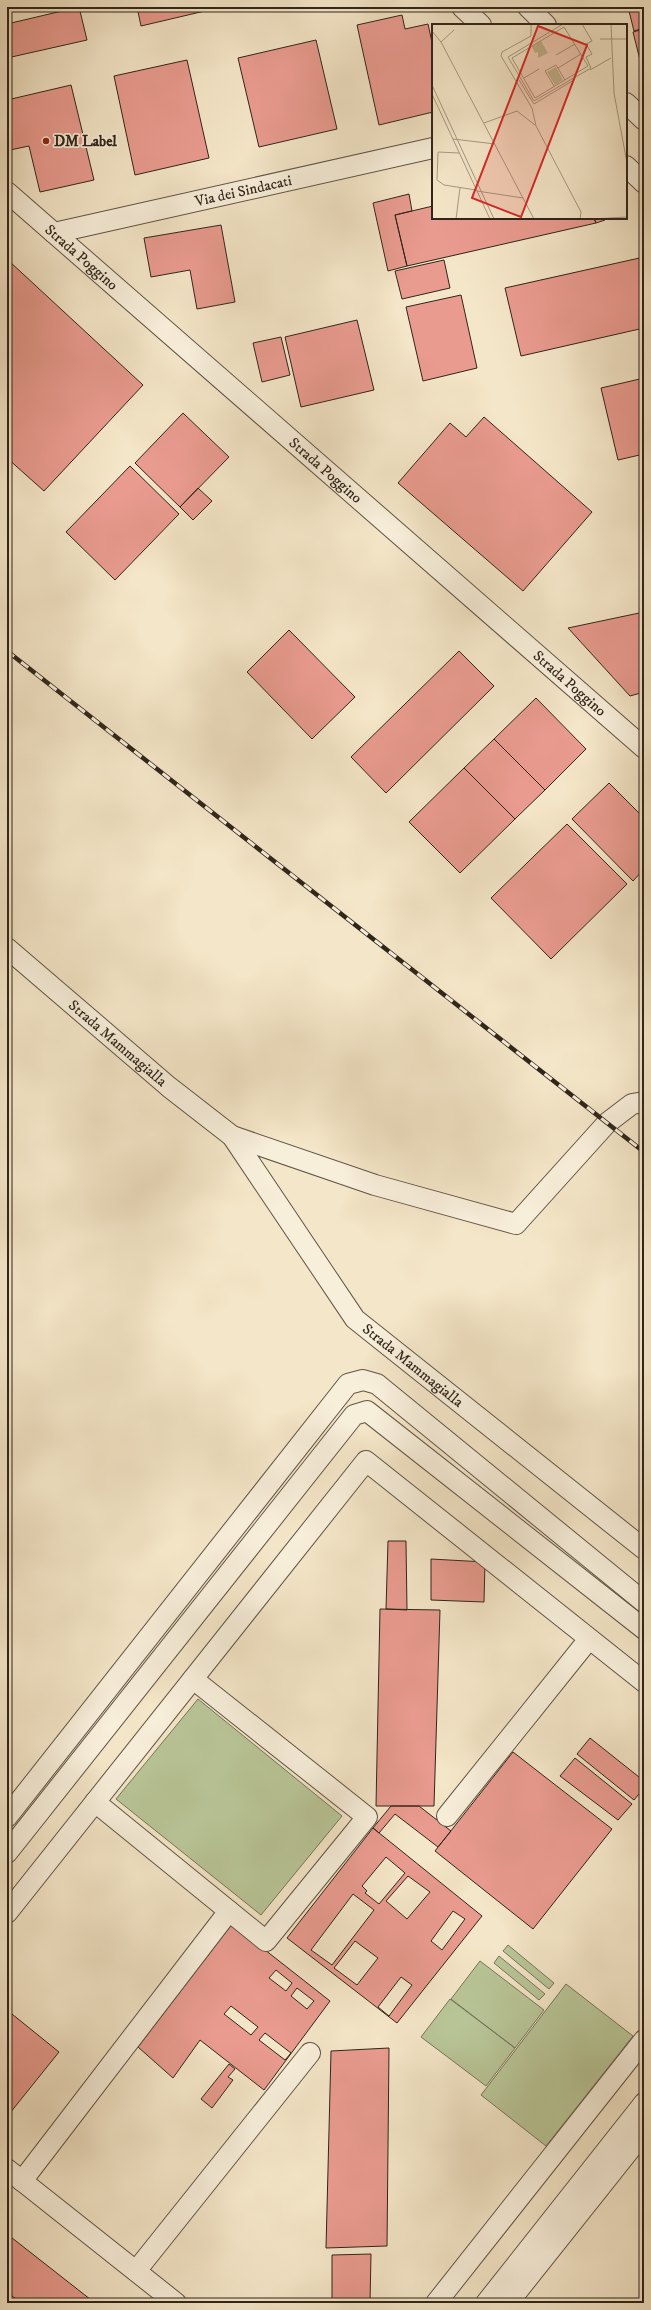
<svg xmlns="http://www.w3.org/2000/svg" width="651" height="2310" viewBox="0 0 651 2310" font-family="'IM FELL DW Pica',serif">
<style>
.green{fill:#b9c698;stroke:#747659}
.building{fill:#e99b8f;stroke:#30251a;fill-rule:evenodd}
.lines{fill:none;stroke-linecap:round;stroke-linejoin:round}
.minor-casing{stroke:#615546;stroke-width:22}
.minor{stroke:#f8efdb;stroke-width:20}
.rail-casing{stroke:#30251a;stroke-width:4.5}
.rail{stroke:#f8efdb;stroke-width:3;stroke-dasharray:9;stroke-linecap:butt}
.poi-dot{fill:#8f2418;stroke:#f8efdb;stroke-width:1.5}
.labels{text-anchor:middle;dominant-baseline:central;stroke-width:3.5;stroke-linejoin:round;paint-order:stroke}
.poi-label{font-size:15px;font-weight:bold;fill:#30251a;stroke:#f8efdb;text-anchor:start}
.street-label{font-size:15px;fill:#30251a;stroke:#f8efdb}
.inset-road{fill:none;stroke:#a69982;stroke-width:1}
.view{fill:#d62828;fill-opacity:0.15;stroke:#d62828;stroke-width:2}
.inset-edge{fill:none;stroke:#30251a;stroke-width:2}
</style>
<rect width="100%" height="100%" fill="#f4e6c8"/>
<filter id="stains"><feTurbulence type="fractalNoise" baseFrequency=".005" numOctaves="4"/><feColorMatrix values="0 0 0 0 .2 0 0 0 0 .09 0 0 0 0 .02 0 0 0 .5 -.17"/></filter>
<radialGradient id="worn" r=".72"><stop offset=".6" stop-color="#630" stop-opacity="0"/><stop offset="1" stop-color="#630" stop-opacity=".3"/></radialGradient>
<!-- green -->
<path class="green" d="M198,1699L342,1816L261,1915L116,1799Z
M508,1945L554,1983L549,1989L503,1951Z
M499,1956L545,1994L539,2000L494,1963Z
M480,1961L544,2010L515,2048L451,1999Z
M566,1984L633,2036L546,2146L481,2095Z
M450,1999L515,2048L486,2086L421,2037Z"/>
<!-- building -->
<path class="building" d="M79,7L87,40L7,58V24Z
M137,7H208L209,10L141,26Z
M628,7H644V28L634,31Z
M402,15L405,29L428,24L433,47V112L379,125L357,25Z
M644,29V67L642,68L633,32Z
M316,40L337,129L259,147L238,58Z
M187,60L209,158L135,175L114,76Z
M71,85L94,180L40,192L29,146L10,150L7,136V100Z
M409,194L412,211L395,215L407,266L388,271L373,203Z
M433,206V218H594L596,223L407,266L395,215Z
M594,218H605V220L596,223Z
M221,225L235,302L197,309L190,270L151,277L144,238Z
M644,257V328L521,356L505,288Z
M444,260L450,288L402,299L395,271Z
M9,261L143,385L44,491L7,458V263Z
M461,295L477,368L423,381L406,307Z
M357,320L374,390L301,407L285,337Z
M281,337L290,375L262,382L253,343Z
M644,378V454L618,460L601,388Z
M183,413L229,457L180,507L135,463Z
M484,417L592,512L523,591L398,483L450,423L466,437Z
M130,466L179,514L115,580L66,532Z
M198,488L212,501L193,520L180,507Z
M644,612V692L630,696L568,628Z
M289,630L355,697L312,739L247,672Z
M459,651L494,686L386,793L351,757Z
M536,698L586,749L545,790L494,739Z
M494,739L545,790L515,819L464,768Z
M464,768L515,819L460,873L409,822Z
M609,783L644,818V869L633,881L572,819Z
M567,824L627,884L551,959L491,898Z
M388,1541H406L407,1610L386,1609Z
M431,1559L485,1562L484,1602L431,1600Z
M380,1609L440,1610L434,1806H376Z
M590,1738L644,1781V1788L634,1800L577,1754Z
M513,1752L612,1829L533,1929L435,1851Z
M575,1758L632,1804L618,1820L560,1776Z
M391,1806H419L451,1831L438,1847L395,1814L379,1833L373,1828Z
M373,1828L482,1916L397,2023L287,1938ZM386,1857L405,1873L379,1904L365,1893L367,1891L362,1886ZM408,1876L430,1892L407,1919L386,1901ZM353,1894L374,1910L332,1965L311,1950ZM453,1911L465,1919L442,1950L431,1941ZM355,1941L378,1958L357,1985L334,1968ZM401,1977L412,1985L389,2016L378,2007Z
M232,1924L330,2001L264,2090L200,2040L173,2078L138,2047ZM276,1970L292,1983L286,1991L269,1978ZM297,1988L314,2001L307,2009L291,1996ZM231,2006L258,2027L251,2035L224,2014ZM265,2033L291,2053L285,2060L259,2040Z
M7,2010L59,2052L10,2113L7,2111Z
M389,2048L387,2246L326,2248L331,2051Z
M229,2064L235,2069L228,2077L233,2080L212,2108L201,2099Z
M7,2234L95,2303H21L7,2292Z
M371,2254L370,2303H332V2255Z"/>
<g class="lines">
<!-- minor casing -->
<g class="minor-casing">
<g id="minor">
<path d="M462,7L481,25"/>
<path d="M528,7L546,25"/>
<path d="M626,103L644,120"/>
<path d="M626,166L644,183"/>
<path id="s1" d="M7,192L644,748"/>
<path id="s2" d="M54,233L433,148"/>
<path id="s3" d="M7,948L169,1087L232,1136L355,1319L644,1549"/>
<path d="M232,1136L375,1185L516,1224L607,1123L632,1104L644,1102"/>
<path d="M95,1802L266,1941L367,1817L193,1679"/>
<path d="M447,1816L589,1639"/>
<path d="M7,1817L348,1384L363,1380L377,1384L644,1602"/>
<path d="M7,1853L354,1415L367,1411L644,1629"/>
<path d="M7,1913L366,1461L644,1682"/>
<path d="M7,2169L176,2303"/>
<path d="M22,2181L229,1911"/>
<path d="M136,2271L310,2053"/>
<path d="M436,2303L644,2040"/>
<path d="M486,2303L644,2103"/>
<path d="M508,2303L644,2132"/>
</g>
</g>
<!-- minor -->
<use href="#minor" class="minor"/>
<!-- rail casing -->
<g class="rail-casing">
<path id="rail" d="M7,651L644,1152"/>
</g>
<!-- rail -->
<use href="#rail" class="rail"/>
</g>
<!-- markers -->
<circle class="poi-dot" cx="46" cy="141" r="4"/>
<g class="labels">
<!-- poi labels -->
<g class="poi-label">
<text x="54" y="141">DM Label</text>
</g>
<!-- street labels -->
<g class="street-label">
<text stroke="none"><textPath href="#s2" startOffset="194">Via dei Sindacati</textPath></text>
<text stroke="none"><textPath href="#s1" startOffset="99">Strada Poggino</textPath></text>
<text stroke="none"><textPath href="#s1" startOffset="423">Strada Poggino</textPath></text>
<text stroke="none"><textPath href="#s1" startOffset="747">Strada Poggino</textPath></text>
<text stroke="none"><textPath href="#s3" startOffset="146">Strada Mammagialla</textPath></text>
<text stroke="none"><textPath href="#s3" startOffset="588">Strada Mammagialla</textPath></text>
</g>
</g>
<!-- overview -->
<g transform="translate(432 24)">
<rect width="195" height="195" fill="#f4e6c8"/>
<path d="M109,17L116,29L106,34V28L103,29L100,23ZM124,43L131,56L123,61L115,48Z" fill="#b9c698"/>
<path class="inset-road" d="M99,0V12L70,28L69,32L100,84L104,102L149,188L148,195M131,0L76,33L102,77L159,44L154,33L160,30L154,20M150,0L160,17L154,20M179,0L182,69L195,139M132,3L156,42L103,74L80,34ZM0,7L9,18L102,195M168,15H195M9,18L22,6M124,31L143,20M126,44L149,30M158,46L179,34M92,54L107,45M87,56L102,80L142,56M0,61L62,195M122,62L113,47L124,41L133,56M0,70L58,195M52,99L85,87L103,101M21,115L63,120M27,129L6,128L5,156L12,161L44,166M45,167L91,174M24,195L28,164M160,195L195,193"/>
<path class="view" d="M106,2L155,21L89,193L40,174Z"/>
<rect width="195" height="195" class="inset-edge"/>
</g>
<!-- margin -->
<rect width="651" height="2310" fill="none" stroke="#f4e6c8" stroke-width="24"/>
<rect x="8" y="8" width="635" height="2294" fill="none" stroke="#30251a" stroke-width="2"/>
<rect x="12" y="12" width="627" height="2286" fill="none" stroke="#30251a"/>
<rect width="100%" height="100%" filter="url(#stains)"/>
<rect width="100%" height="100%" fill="url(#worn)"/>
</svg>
